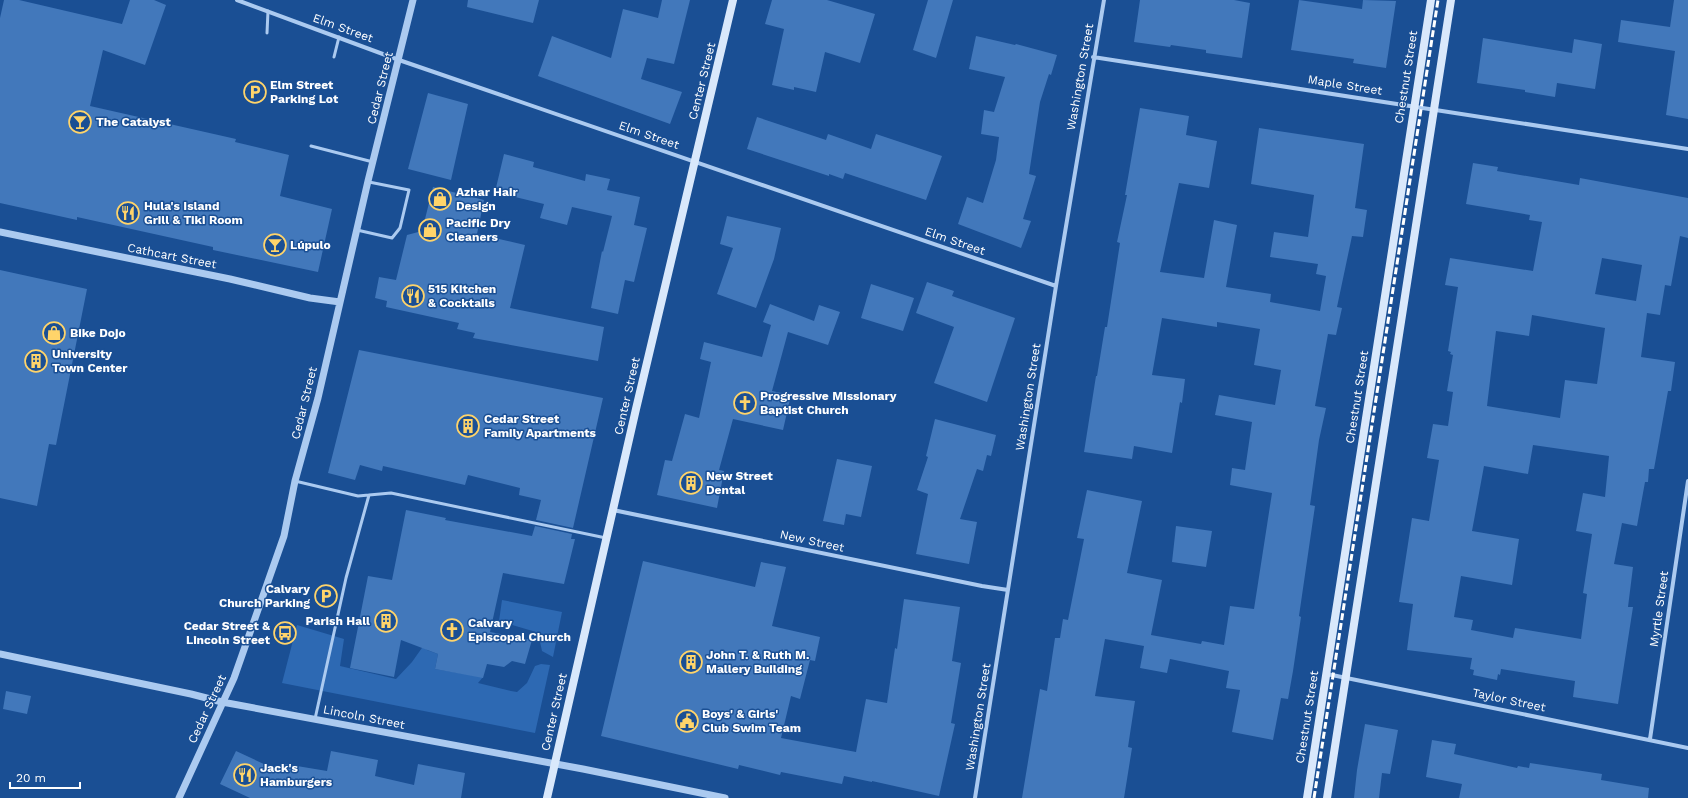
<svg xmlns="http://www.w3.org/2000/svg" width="1688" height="798" viewBox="0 0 1688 798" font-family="'Work Sans',sans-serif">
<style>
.green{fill:#2d69b3}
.building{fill:#4278bb;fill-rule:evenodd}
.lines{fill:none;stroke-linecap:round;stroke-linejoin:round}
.service{stroke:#abcaf0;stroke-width:3}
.minor{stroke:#abcaf0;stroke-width:4}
.tertiary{stroke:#abcaf0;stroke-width:7}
.secondary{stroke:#d9e8fb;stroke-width:8}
.rail{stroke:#fff;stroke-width:3;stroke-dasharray:7 3;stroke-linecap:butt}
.labels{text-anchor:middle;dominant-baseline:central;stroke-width:3;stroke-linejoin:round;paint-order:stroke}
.street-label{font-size:12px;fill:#fff;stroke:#1a4f94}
.poi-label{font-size:12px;font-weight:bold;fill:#fff;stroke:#1a4f94;text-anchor:start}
</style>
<rect width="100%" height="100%" fill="#1a4f94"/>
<!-- green -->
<path class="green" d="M502,600L562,612L553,657L542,651L539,637L536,632L499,621Z
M297,625L344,639L340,666L396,679L412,662L424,645L427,650L438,654L435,669L483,677L478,683L511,691L517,692L527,683L535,666L541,664L550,665L535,733L282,683Z"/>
<!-- building -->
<path class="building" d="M4,0H19L122,24L130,0H154L166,5L145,65L103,50L90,106L236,139L235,142L289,155L280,196L332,209L318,272L213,250V247L77,217V220L0,203V18Z
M468,0H539L533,23L467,7Z
M662,0H690L674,64L647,58L641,79L682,92L670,124L538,76L552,36L611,58L623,9L658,18Z
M772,0H827L875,14L860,63L825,52L816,92L794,87V90L772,85L784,29L765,24Z
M928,0H953L936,58L913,50Z
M1140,0H1234L1250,3L1242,58L1206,53V50L1171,45L1170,47L1134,42Z
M1299,0L1362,9L1363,0L1396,1L1386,68L1353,63L1354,59L1291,50Z
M1674,0H1688V119L1666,115L1675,51L1618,42L1621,20L1670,27Z
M976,36L1015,45L1016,44L1057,55L1051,75L1049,74L1040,102L1029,174L1036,176L1023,219L1031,221L1021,248L958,224L967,197L983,203L996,160L999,137L981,134L984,110L994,112L1005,77L969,69Z
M1483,38L1572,53L1574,39L1602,44L1595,89L1557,83L1555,97L1525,92V90L1477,83Z
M428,93L468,104L451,180L408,169Z
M1140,108L1189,116L1186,135L1217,141L1209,188L1179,183L1160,272L1204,278L1214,220L1237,225L1226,287L1271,294L1270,302L1320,311L1326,276L1316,274L1318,264L1270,257L1274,232L1308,237L1314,195L1251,184L1259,128L1364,144L1355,208L1367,210L1363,237L1352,236L1337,307L1342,308L1336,335L1328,334L1315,406L1326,408L1319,440L1310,505L1315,506L1299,616L1301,617L1293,671L1288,699L1281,698L1273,740L1232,732L1240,690L1226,688L1229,671L1170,659L1167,673L1140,668L1144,646L1105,639L1095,696L1135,701L1128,747L1132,748L1124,798H1022L1040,689L1047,691L1055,638H1060L1063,619L1068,620L1084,539L1077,538L1087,490L1142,501L1127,573L1162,580L1151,635L1201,644L1202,641L1224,645L1230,606L1254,609L1272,493L1230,485L1232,468L1245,470L1252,422L1215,415L1219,395L1275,405L1281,370L1254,365L1260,329L1217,322V327L1162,318L1152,375L1185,379L1182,403L1180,402L1172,453L1134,446L1132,459L1084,452L1096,376H1097L1105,327H1107L1120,243L1117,242L1127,195H1125Z
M757,117L826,140L828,134L871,149L876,134L942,156L926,200L845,173L843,179L829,174V176L747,149Z
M504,154L534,162L533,167L585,181L586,174L610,179L607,190L640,197L634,225L647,228L634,282L625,280L618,314L591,308L602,251L603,252L612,216L572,207L567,225L540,218L544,204L495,192Z
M1473,163L1498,167L1497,171L1579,185L1580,178L1688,198V238L1680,236L1671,286L1665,285L1660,315L1647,313L1641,357L1675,362L1671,391H1668L1654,469H1649L1648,482H1645L1637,526L1622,523L1614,564L1633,567L1628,607H1633L1618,704L1573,697L1575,681L1501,669L1500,675L1498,674L1497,680L1473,675L1474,670L1470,669L1472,658L1407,650L1413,604L1399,602L1412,518L1429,521L1439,460L1427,458L1433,424L1448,426L1453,392L1447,391L1453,355L1450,354L1451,352L1448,351L1458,287L1445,285L1450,258L1533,271L1542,222L1529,220L1530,215L1466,204ZM1602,258L1642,265L1636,301L1595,294ZM1532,315L1605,328L1597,384L1565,380L1560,418L1487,406L1496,331L1529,336ZM1533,445L1609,456L1605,497L1583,493L1576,531L1592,534L1583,593L1587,594L1581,639L1515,628L1513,638L1471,630L1473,620L1454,617L1461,576L1512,585L1519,539L1472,531L1484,466L1528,474Z
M433,187L484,200L477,234L525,245L510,308L604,327L598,361L473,338L475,333L457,329L459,323L386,307L387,301L375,298L379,277L396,280L407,235L422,231Z
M727,216L781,228L774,259L756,308L717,294L733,248L720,244Z
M0,270L87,289L56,445L49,444L37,506L0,498Z
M927,282L954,291L952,296L1015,318L987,402L934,383L954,327L916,313Z
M871,284L914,298L903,331L861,318Z
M770,304L814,321L819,305L840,312L828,345L788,332L772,391L791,395L783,430L733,419L719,470L724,471L717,508L657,495L665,460L672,461L685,414L699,418L711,362L700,359L704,342L762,357L771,325L763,322Z
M359,350L603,398L573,528L536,520L541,500L519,495L520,488L468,475L465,485L383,466L382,471L360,465L355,480L328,473Z
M935,419L996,435L991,456L987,455L983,471L977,469L960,519L977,522L969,564L916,554L928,494L917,490L928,457L926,456Z
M837,459L872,466L861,517L846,514L844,525L823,521Z
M406,510L446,518L445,520L532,536L535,526L572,534L571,539H575L564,584L503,573L490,632L532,640L525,664L512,661L504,667L487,664L483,678L435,669L438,654L401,640L394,677L350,668L368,576L392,580Z
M1176,526L1212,531L1206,567L1172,562Z
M643,561L755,587L761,562L786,567L772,626L820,637L815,661L810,660L800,699L791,696L781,738L856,752L866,699L887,703L895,648L897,649L904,599L960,607L952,661L961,663L951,723L955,724L939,796L872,781V782L844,776L842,784L781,772L780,775L739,765L738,769L601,736Z
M6,691L31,696L27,714L3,709Z
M1365,724L1398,730L1390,774L1382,773L1379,798H1354L1357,770Z
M1432,740L1456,744L1454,754L1517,768L1518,766L1529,768L1530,763L1602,774L1601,780L1649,788L1648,798H1459L1462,784L1426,777Z
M236,751L283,773L285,764L327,771L331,751L378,760L375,776L414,785L418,764L465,773L461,798H250L220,784Z"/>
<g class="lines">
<!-- service -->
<path class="service" d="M267,33L268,11
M334,57L339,37
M311,146L373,162
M357,230L392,238L400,228L409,190L369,182
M295,481L358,496L391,493L606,538
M315,719L346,578L369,495"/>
<!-- minor -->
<path class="minor" d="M237,0L399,60L1056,286
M1093,57L1688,149
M613,510L982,586L1008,590
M1327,674L1688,748
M1650,739L1688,481
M975,798L1056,286L1104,0"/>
<!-- tertiary -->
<path class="tertiary" d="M0,232L230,279L310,298L340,302
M0,654L191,694L222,702L583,769L725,798
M179,798L234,678L284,536L295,481L318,398L368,181L413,0"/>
<!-- secondary -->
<path class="secondary" d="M547,798L636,409L733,0
M1307,798L1431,0
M1327,798L1451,0"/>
<!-- rail -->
<path class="rail" d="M1314,798L1438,0"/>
</g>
<!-- icons -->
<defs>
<g id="parking-ring" transform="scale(1.15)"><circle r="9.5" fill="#1a4f94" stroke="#ffd46a" stroke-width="1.5"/><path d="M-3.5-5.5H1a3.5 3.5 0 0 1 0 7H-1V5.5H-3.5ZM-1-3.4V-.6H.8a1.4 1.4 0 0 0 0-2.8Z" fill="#ffd46a"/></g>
<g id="bar-ring" transform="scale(1.15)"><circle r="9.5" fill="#1a4f94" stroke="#ffd46a" stroke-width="1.5"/><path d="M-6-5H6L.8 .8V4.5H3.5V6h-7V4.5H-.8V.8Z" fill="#ffd46a"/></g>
<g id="shop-ring" transform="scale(1.15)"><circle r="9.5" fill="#1a4f94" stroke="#ffd46a" stroke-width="1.5"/><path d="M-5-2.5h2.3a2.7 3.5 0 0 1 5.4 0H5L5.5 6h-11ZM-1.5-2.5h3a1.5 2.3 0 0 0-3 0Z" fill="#ffd46a"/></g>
<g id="restaurant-ring" transform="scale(1.15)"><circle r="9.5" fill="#1a4f94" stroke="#ffd46a" stroke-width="1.5"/><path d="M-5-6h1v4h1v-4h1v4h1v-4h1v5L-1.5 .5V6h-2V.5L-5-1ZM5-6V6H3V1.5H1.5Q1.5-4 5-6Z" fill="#ffd46a"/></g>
<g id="building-ring" transform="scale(1.15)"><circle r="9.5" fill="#1a4f94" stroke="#ffd46a" stroke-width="1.5"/><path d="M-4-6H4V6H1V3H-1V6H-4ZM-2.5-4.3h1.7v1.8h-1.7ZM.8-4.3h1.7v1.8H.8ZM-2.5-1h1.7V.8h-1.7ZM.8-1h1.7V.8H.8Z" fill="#ffd46a"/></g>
<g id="church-ring" transform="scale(1.15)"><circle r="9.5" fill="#1a4f94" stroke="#ffd46a" stroke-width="1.5"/><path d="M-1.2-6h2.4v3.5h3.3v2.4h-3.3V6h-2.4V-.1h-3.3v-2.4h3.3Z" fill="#ffd46a"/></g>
<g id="bus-ring" transform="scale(1.15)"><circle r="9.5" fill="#1a4f94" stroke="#ffd46a" stroke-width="1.5"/><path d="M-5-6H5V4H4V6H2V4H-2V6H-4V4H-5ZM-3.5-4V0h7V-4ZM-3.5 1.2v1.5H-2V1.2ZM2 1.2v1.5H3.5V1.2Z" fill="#ffd46a"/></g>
<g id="civic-ring" transform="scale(1.15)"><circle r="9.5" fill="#1a4f94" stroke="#ffd46a" stroke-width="1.5"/><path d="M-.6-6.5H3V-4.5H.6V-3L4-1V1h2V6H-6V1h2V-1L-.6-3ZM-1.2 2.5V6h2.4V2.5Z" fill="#ffd46a"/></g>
</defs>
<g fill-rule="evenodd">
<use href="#parking-ring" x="255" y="92"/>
<use href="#bar-ring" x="80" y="122"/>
<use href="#shop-ring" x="440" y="199"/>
<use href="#restaurant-ring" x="128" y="213"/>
<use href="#shop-ring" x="430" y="230"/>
<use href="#bar-ring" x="275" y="245"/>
<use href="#restaurant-ring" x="413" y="296"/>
<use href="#shop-ring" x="54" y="333"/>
<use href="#building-ring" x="36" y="361"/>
<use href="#church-ring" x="745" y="403"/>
<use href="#building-ring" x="468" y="426"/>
<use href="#building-ring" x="691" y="483"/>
<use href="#parking-ring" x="326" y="596"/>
<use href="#building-ring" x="386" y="621"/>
<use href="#church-ring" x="452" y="630"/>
<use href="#bus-ring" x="285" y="633"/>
<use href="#building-ring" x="691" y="662"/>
<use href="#civic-ring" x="687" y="721"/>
<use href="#restaurant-ring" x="245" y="775"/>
</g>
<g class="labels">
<!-- street labels -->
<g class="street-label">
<text transform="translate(343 28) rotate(20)">Elm Street</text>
<text transform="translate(1080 77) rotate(-80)">Washington Street</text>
<text transform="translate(1406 77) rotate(-81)">Chestnut Street</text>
<text transform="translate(702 81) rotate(-76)">Center Street</text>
<text transform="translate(1345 85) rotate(9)">Maple Street</text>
<text transform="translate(380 88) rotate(-76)">Cedar Street</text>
<text transform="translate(649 135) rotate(19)">Elm Street</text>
<text transform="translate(955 241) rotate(19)">Elm Street</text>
<text transform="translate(172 256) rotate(11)">Cathcart Street</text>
<text transform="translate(627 396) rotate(-77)">Center Street</text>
<text transform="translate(1028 397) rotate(-81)">Washington Street</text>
<text transform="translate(1357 397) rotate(-81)">Chestnut Street</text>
<text transform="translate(304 403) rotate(-76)">Cedar Street</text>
<text transform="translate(812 541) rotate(12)">New Street</text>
<text transform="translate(1659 609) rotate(-82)">Myrtle Street</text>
<text transform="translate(1509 700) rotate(12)">Taylor Street</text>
<text transform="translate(207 709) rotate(-65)">Cedar Street</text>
<text transform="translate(554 712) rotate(-77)">Center Street</text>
<text transform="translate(364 717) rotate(11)">Lincoln Street</text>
<text transform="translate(978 717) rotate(-81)">Washington Street</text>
<text transform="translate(1307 717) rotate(-81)">Chestnut Street</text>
</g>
<!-- poi labels -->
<g class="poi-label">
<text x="270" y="85">Elm Street<tspan x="270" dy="14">Parking Lot</tspan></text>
<text x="96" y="122">The Catalyst</text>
<text x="456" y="192">Azhar Hair<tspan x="456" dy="14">Design</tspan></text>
<text x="144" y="206">Hula's Island<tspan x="144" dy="14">Grill &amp; Tiki Room</tspan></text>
<text x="446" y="223">Pacific Dry<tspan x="446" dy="14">Cleaners</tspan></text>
<text x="290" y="245">Lúpulo</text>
<text x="428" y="289">515 Kitchen<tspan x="428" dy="14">&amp; Cocktails</tspan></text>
<text x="70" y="333">Bike Dojo</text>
<text x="52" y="354">University<tspan x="52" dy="14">Town Center</tspan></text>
<text x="760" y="396">Progressive Missionary<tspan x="760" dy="14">Baptist Church</tspan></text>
<text x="484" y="419">Cedar Street<tspan x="484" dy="14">Family Apartments</tspan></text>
<text x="706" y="476">New Street<tspan x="706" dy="14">Dental</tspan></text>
<text x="310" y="589" text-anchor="end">Calvary<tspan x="310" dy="14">Church Parking</tspan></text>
<text x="370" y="621" text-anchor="end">Parish Hall</text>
<text x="468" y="623">Calvary<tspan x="468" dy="14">Episcopal Church</tspan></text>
<text x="270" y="626" text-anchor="end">Cedar Street &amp;<tspan x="270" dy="14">Lincoln Street</tspan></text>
<text x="706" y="655">John T. &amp; Ruth M.<tspan x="706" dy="14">Mallery Building</tspan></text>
<text x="702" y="714">Boys' &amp; Girls'<tspan x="702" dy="14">Club Swim Team</tspan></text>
<text x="260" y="768">Jack's<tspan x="260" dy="14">Hamburgers</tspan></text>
</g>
</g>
<!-- scale -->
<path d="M10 782v6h70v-6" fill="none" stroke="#ffffff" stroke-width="2"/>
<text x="16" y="782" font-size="12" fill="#ffffff" stroke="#1a4f94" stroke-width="3" paint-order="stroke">20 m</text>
</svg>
